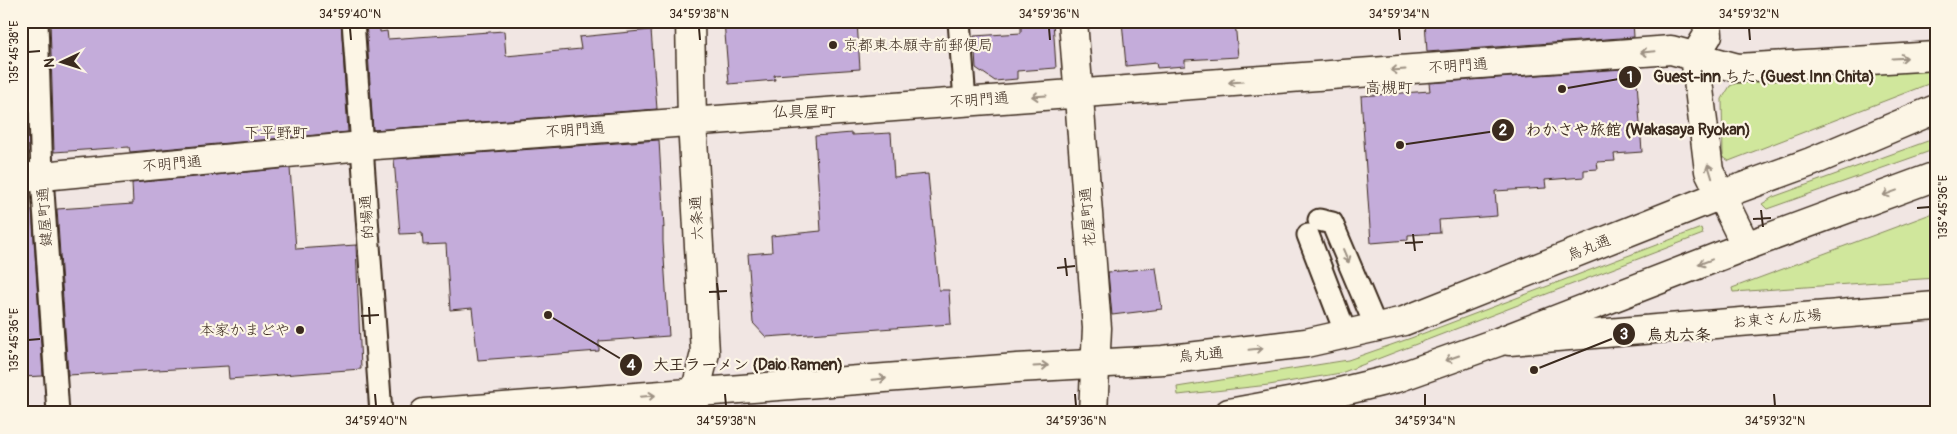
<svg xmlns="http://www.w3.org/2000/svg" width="1957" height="434" viewBox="0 0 1957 434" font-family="Pangolin,'Klee One',sans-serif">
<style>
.green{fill:#d0e79c;stroke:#86885d}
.building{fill:#c4acda;stroke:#3b2a1e}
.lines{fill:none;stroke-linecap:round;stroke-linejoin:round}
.service-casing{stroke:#3b2a1e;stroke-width:25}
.pedestrian-casing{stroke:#3b2a1e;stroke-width:31}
.minor-casing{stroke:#3b2a1e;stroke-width:31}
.tertiary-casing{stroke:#3b2a1e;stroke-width:31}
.trunk-casing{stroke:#3b2a1e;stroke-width:31}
.service{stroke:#fcf5e5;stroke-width:21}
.pedestrian{stroke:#fcf5e5;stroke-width:28}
.minor{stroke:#fcf5e5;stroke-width:28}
.tertiary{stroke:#fcf5e5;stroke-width:28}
.trunk{stroke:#fcf5e5;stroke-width:28}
.oneway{stroke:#9c9082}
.ticks{fill:none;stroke:#3b2a1e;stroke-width:2}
.poi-dot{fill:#3b2a1e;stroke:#fcf5e5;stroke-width:2}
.labels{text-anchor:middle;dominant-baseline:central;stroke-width:4.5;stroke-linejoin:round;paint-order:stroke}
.poi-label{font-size:15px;fill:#3b2a1e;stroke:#fcf5e5;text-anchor:start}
.street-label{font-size:15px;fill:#3b2a1e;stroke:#fcf5e5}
.neighbourhood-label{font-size:16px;fill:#3b2a1e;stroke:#fcf5e5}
.leader{fill:none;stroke:#3b2a1e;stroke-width:2}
.callout-dot{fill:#3b2a1e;stroke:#fcf5e5;stroke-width:2}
.mark-label{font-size:15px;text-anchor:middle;font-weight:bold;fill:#fff}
.callout-label{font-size:16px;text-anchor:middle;font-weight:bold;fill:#3b2a1e;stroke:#fcf5e5;stroke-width:4.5;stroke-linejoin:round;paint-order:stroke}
.neatline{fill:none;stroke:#3b2a1e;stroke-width:2}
.ticks-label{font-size:12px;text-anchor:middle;fill:#3b2a1e}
</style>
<rect width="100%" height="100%" fill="#f1e6e3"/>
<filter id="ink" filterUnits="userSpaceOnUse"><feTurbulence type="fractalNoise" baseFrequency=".02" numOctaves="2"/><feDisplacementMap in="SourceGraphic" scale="10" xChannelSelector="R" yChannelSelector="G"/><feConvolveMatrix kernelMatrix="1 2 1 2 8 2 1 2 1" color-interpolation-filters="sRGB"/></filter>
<g filter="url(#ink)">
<!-- green -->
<path class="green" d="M1936,69V81L1729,161L1723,157L1722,99L1730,86L1741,81Z
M1936,138V149L1767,209L1762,204L1773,197Z
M1936,212V278L1733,292L1732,288Z
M1701,228L1703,234L1341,373L1269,385L1178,395L1177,387L1348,360L1411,338Z"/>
<!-- building -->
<path class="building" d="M21,21H25L29,154L21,155Z
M50,21H341L348,132L130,152L129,147L54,152Z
M366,21H380V32L387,31L388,39L504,31L506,56L581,49L579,37L651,30L657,109L373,130Z
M724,21H857L860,69L774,75L775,80L729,84Z
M1021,21H1053L1056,68L1017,71V79L995,81L976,68L974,36L1021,33Z
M1122,21H1235L1238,57L1185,60V66L1157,68L1156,63L1126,66Z
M1425,21H1633L1634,37L1427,52Z
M1636,68L1642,152L1614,154L1615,161L1597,162L1598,169L1584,170V177L1545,180L1546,188L1495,191L1497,216L1439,220L1440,233L1408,235V240L1371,243L1361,96L1430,91L1429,83Z
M852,133V135L891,133L894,177L928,174L939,290H949L951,324L766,337L753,323L748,254L772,252L771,236L821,231L815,136Z
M659,140L664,228L663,227V242L669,336L599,341V351L478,360L472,308L450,310L446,244L423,245L422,233L400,234L394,159Z
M290,168L296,249L356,245L361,369L229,379L228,366L68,375L57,209L133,204L132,183Z
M32,210L43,376L21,377V211Z
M1156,268L1162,309L1112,315L1108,272Z"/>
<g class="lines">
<!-- service casing -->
<g class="service-casing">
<path id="service" d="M37,21L42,176L58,413
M353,21L381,413
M959,21L965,101
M1319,220L1332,223L1376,327
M1308,235L1346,334"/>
</g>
<!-- pedestrian casing -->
<g class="pedestrian-casing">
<path id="pedestrian" d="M1509,341L1936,306"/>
</g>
<!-- minor casing -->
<g class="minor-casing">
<path id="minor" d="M1073,21L1097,328L1093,413
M1707,21L1708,35L1695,56L1709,171L1746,246
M21,178L362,146L1671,50L1738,68L1936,56"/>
</g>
<!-- tertiary casing -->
<g class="tertiary-casing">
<path id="tertiary" d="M690,21L692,121L705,353L690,413"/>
</g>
<!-- trunk casing -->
<g class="trunk-casing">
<path id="trunk" d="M424,413L1017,368L1163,360L1306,343L1404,321L1721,195L1811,162L1936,109
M1229,413L1327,395L1397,378L1498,342L1746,246L1936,176"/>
</g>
<!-- service -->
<use href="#service" class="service"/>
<!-- pedestrian -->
<use href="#pedestrian" class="pedestrian"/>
<!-- minor -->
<use href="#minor" class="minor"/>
<!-- tertiary -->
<use href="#tertiary" class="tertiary"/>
<!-- trunk -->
<use href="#trunk" class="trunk"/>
</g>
<!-- one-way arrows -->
<defs><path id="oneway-shaft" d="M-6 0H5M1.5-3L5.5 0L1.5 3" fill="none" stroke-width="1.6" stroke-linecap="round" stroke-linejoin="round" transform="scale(1.25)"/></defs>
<g class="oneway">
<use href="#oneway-shaft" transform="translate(1648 52) rotate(175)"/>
<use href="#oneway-shaft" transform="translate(1900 58) rotate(-3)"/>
<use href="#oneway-shaft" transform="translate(1398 70) rotate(176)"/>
<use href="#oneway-shaft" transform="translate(1236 82) rotate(176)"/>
<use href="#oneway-shaft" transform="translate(1039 96) rotate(176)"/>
<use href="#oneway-shaft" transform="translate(1710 171) rotate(-107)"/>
<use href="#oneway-shaft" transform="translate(1890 193) rotate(160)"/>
<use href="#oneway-shaft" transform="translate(1346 256) rotate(67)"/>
<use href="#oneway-shaft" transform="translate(1705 262) rotate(159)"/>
<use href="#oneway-shaft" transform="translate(1256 349) rotate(-6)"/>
<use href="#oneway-shaft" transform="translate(1452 358) rotate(161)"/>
<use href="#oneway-shaft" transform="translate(1041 366) rotate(-3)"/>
<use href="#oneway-shaft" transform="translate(879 379) rotate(-5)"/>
<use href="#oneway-shaft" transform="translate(648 396) rotate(-5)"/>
</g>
</g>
<!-- ticks -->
<path class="ticks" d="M350,28L351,40M699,28L700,40M1049,28L1050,40M1399,28L1400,40M1749,28L1750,40M28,52L40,51M1917,208L1930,207M1761,210L1763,227M1753,219L1771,218M1413,234L1415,251M1405,243L1423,242M1065,258L1067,276M1057,268L1075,266M717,283L719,300M709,292L727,291M369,307L370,324M361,316L379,315M28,340L40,339M375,394L376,406M725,394L726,406M1075,394L1076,406M1425,394V406M1774,394L1775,406"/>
<!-- markers -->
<g class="poi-dot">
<circle cx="833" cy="45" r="5"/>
<circle cx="300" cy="330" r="5"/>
</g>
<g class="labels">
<!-- poi labels -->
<g class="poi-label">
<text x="843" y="45">京都東本願寺前郵便局</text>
<text x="290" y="330" text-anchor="end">本家かまどや</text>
</g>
<!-- street labels -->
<g class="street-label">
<text transform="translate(1458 66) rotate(-4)">不明門通</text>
<text transform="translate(979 100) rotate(-4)">不明門通</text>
<text transform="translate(575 130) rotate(-4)">不明門通</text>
<text transform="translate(172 164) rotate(-5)">不明門通</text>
<text transform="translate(45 217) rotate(-94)">鍵屋町通</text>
<text transform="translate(367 217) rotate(-94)">的場通</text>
<text transform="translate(1088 217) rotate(-95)">花屋町通</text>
<text transform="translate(697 218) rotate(-93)">六条通</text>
<text transform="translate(1589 248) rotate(-22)">烏丸通</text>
<text transform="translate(1777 319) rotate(-5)">お東さん広場</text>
<text transform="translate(1201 355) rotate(-6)">烏丸通</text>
</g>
<!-- neighbourhood labels -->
<g class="neighbourhood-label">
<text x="1389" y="88">高槻町</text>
<text x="804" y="112">仏具屋町</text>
<text x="276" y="133">下平野町</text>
</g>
</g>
<!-- callouts -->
<path class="leader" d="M1562 89L1630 77M1400 145L1503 130M1534 370L1624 334M548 315L631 365"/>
<g class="callout-dot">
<circle cx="1562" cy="89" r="5"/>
<circle cx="1400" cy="145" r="5"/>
<circle cx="1534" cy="370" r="5"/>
<circle cx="548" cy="315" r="5"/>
<circle cx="1630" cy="77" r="12"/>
<circle cx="1503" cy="130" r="12"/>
<circle cx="1624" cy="334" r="12"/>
<circle cx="631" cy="365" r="12"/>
</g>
<g class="mark-label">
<text x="1630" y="82">1</text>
<text x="1503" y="135">2</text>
<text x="1624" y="339">3</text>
<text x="631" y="370">4</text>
</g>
<g class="callout-label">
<text x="1764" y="82">Guest-inn ちた (Guest Inn Chita)</text>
<text x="1638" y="135">わかさや旅館 (Wakasaya Ryokan)</text>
<text x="1679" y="340">烏丸六条</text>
<text x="748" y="370">大王ラーメン (Daio Ramen)</text>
</g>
<!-- margin -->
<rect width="1957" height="434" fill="none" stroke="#fcf5e5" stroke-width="55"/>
<!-- north arrow -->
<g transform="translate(62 62) rotate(266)" stroke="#fcf5e5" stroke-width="4" paint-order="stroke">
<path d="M0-4L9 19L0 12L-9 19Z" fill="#3b2a1e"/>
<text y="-8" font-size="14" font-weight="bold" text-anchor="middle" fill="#3b2a1e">N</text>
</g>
<rect x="28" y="28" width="1902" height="378" class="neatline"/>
<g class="ticks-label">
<text x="350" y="18">34°59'40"N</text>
<text x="699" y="18">34°59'38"N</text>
<text x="1049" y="18">34°59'36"N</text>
<text x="1399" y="18">34°59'34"N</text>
<text x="1749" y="18">34°59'32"N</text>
<text transform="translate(14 52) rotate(-90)" y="4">135°45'38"E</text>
<text transform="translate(1943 207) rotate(-90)" y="4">135°45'36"E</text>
<text transform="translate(14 340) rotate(-90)" y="4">135°45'36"E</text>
<text x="376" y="425">34°59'40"N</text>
<text x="726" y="425">34°59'38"N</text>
<text x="1076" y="425">34°59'36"N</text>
<text x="1425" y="425">34°59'34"N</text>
<text x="1775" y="425">34°59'32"N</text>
</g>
</svg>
